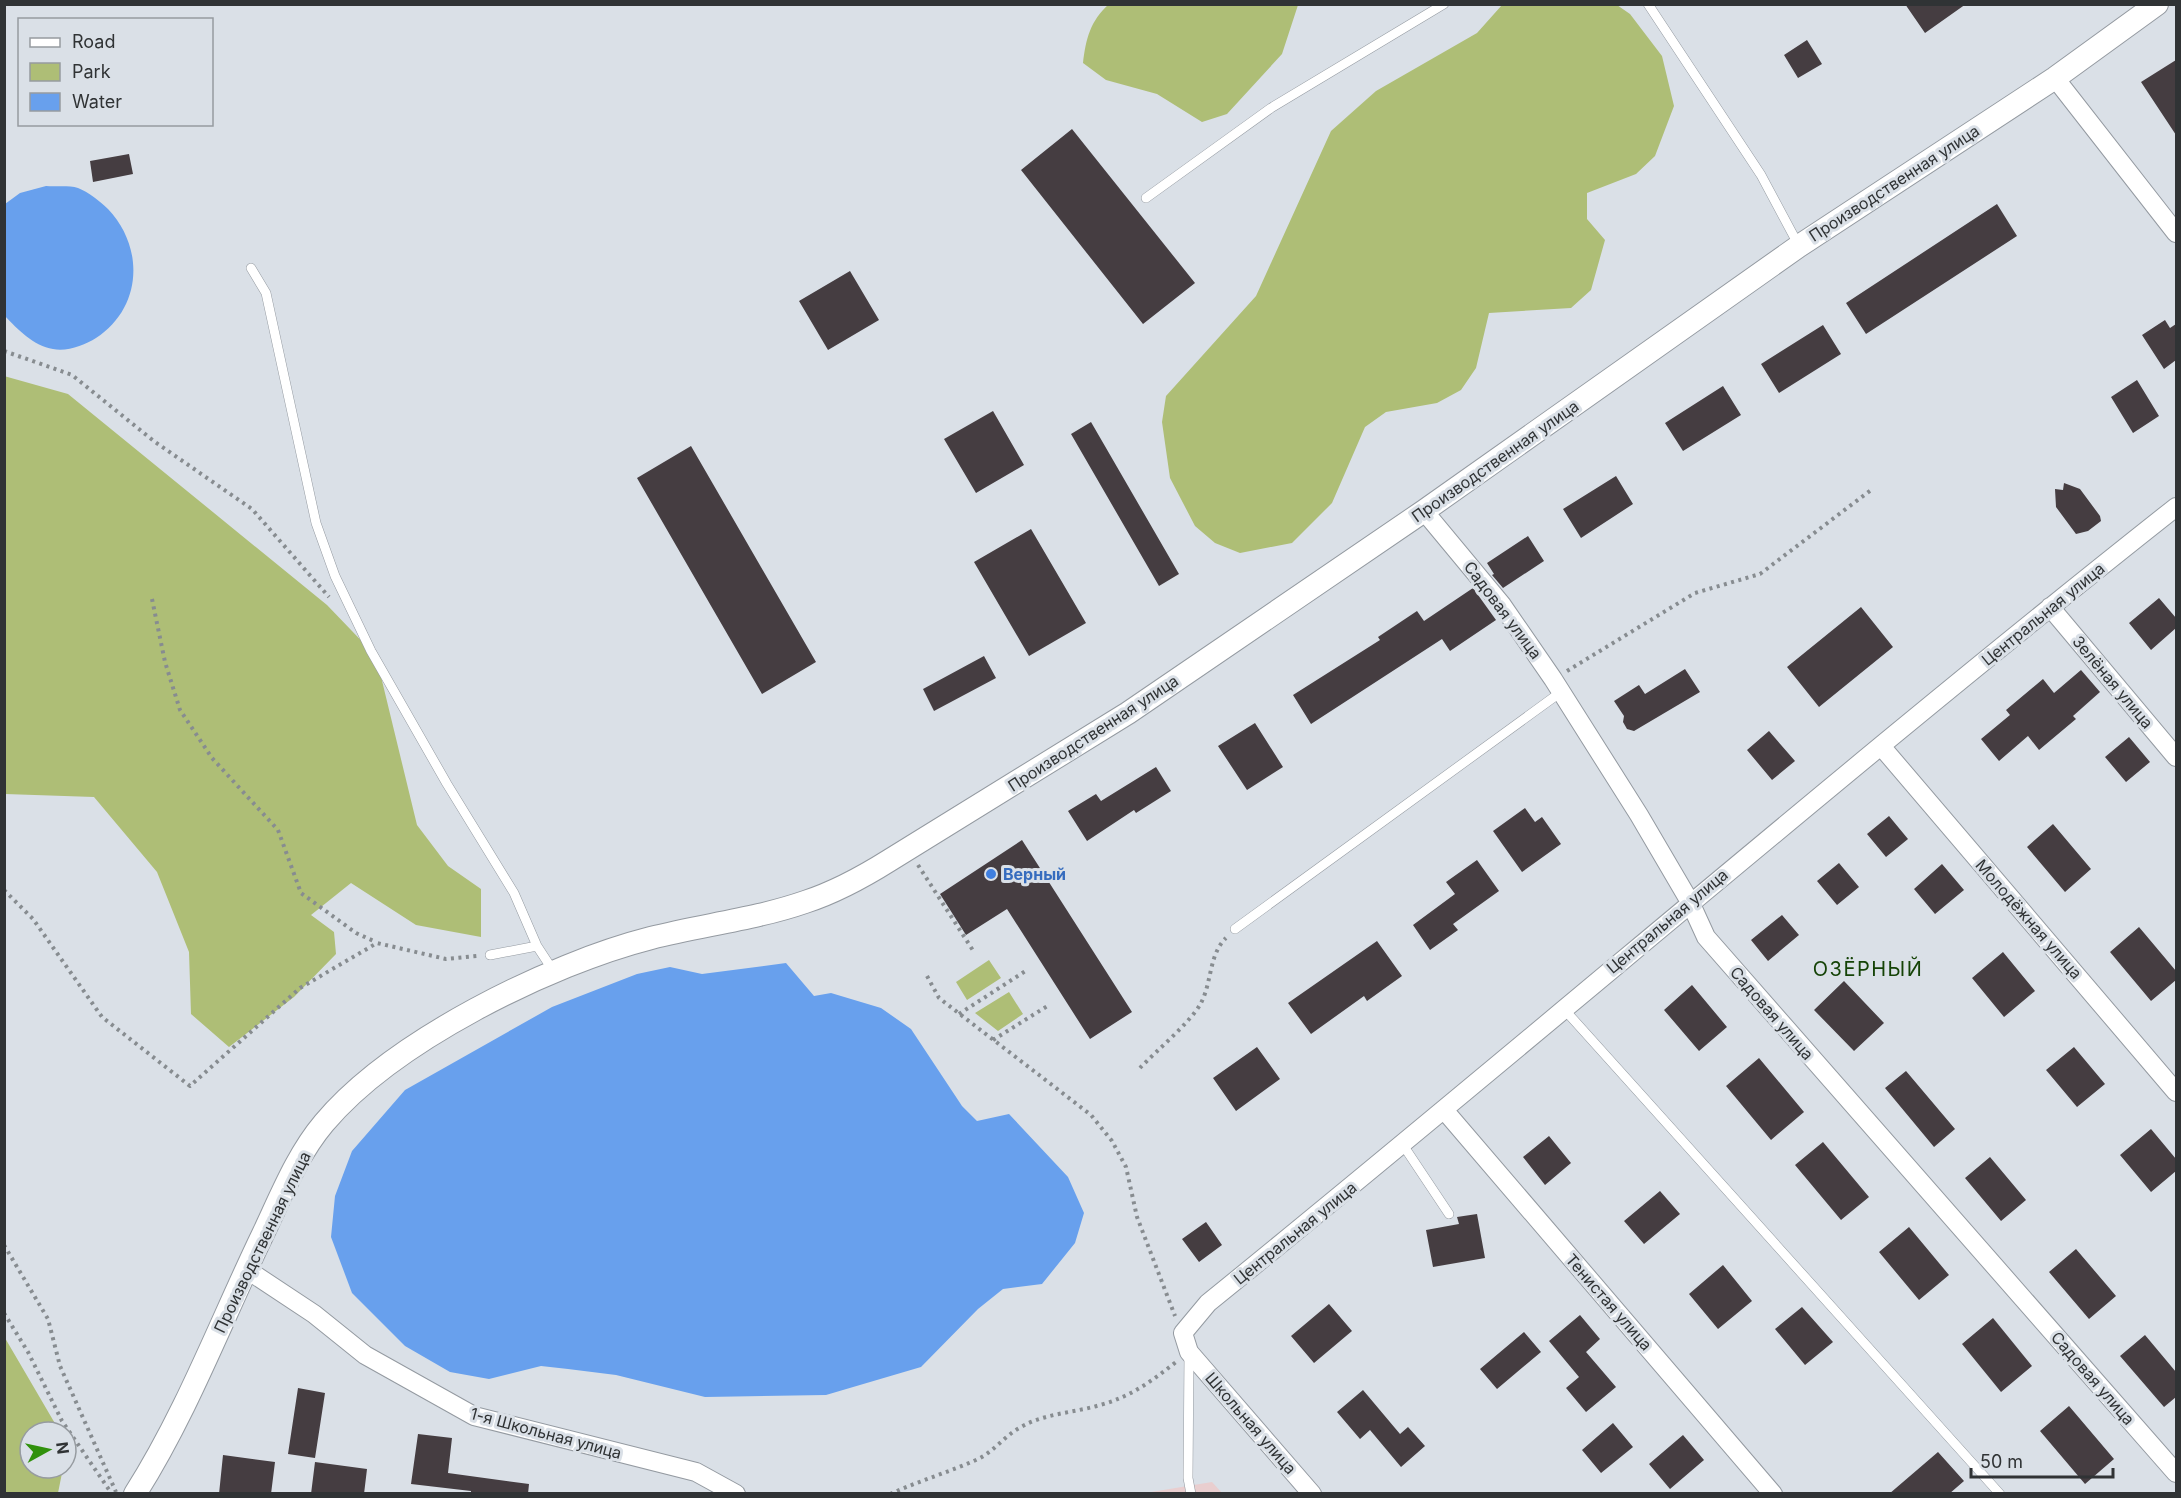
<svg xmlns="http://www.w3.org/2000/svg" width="2181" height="1498" viewBox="0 0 2181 1498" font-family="Inter,sans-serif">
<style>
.education{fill:#e9cecf}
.green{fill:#aebe76}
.water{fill:#68a0ed}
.building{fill:#453d41}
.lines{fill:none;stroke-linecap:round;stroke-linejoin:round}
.service-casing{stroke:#949aa1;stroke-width:10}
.minor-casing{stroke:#949aa1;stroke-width:20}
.tertiary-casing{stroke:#949aa1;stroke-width:24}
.path{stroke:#878c90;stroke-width:4;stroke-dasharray:3 4.5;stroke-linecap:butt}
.service{stroke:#fff;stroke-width:9}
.minor{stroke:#fff;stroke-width:18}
.tertiary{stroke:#fff;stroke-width:22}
.shop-dot{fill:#3f7fe0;stroke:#dae0e7;stroke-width:2}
.labels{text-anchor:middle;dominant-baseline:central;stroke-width:6;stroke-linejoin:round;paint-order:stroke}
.street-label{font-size:16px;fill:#303335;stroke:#dae0e7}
.shop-label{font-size:16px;font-weight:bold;fill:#366cbe;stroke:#dae0e7;text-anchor:start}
.quarter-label{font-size:20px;letter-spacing:1.5px;fill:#154307;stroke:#dae0e7}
</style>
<rect width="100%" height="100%" fill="#dae0e7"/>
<!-- education -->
<path class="education" d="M1212,1482L1222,1493L1139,1494Z"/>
<!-- green -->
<path class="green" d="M1109,4H1298V5L1282,54L1227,114L1202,122L1157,94L1106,80L1083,63C1086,39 1090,21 1109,4Z
M1502,5H1617L1630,14L1662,56L1674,106L1655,156L1636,174L1587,193V219L1605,240L1591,290L1571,308L1489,313L1476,368L1461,390L1437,403L1386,412L1365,427L1332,503L1292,543L1240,553L1215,543L1195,526L1170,478L1162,422L1166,396L1256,296L1331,131L1376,91L1477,33Z
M4,376L68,394L327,605L376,656L417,825L448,866L481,889V937L416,925L351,883L311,915L334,932L336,954L294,997L229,1047L191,1014L189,952L157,872L94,797L5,794Z
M989,960L1001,978L967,1000L956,982Z
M1009,992L1023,1014L998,1031L975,1013Z
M5,1338L60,1432H30V1468H63L58,1493H5Z"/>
<!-- water -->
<path class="water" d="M46,186C55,187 69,185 78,188C88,192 100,201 108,209C145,248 142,308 96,338C85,345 67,352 53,349C34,346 17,329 5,316V204L20,193Z
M786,963L814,996L831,993L881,1008L911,1029L962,1106L977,1121L1009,1114L1068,1177L1084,1213L1075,1243L1042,1284L1003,1289L978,1309L921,1367L826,1395L705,1397L616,1375L568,1369L541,1366L489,1379L450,1372L405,1346L352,1293L331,1237L335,1196L352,1151L405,1090L552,1007L637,974L670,967L702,974Z"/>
<!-- building -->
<path class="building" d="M1905,4H1966L1925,33Z
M1807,40L1822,64L1798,78L1784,55Z
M2176,60V135L2141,82Z
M1072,129L1195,283L1143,324L1021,170Z
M129,154L133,174L93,182L90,161Z
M1997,204L2017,236L1866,334L1846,303Z
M850,271L879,320L828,350L799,301Z
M2165,320L2170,328L2176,324V360L2164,369L2142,335Z
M1823,325L1841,354L1779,393L1761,364Z
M2137,380L2159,416L2133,433L2111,397Z
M1723,386L1741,415L1683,451L1665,423Z
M993,411L1024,465L976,493L944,439Z
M1091,422L1179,574L1159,586L1071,434Z
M691,446L816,662L762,694L637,478Z
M1616,476L1633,504L1581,538L1563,509Z
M2064,483L2080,489L2100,516L2101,521L2088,531L2076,534L2056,507L2055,489L2063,490Z
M1031,529L1086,623L1029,656L974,562Z
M1528,536L1544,561L1503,588L1492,575L1494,574L1487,563Z
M1473,588L1496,620L1450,651L1442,639L1311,724L1293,695L1380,640L1378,637L1417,611L1424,621Z
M2159,598L2176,618V628L2151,650L2129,623Z
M1861,607L1893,647L1819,707L1787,667Z
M984,656L996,678L934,711L923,689Z
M1685,669L1700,692L1634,731L1627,729L1623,722L1624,716L1614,701L1639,685L1645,694Z
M2081,670L2100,692L2073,716L2076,719L2039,750L2028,736L1999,761L1981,739L2010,715L2006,710L2043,679L2054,693Z
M1255,723L1283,767L1247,790L1218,746Z
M1769,731L1795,761L1772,780L1747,750Z
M2129,737L2150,762L2126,782L2105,757Z
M1156,767L1171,791L1136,813L1134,810L1087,841L1068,811L1096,794L1101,801Z
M1525,808L1535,822L1542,817L1561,844L1522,872L1493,831Z
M1889,816L1908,839L1886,857L1867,834Z
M2053,824L2091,869L2065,892L2027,847Z
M1022,840L1132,1012L1090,1039L1007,909L966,935L940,894Z
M1477,860L1499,891L1453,924L1458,930L1430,950L1413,925L1455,894L1446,882Z
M1839,863L1859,887L1837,905L1817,881Z
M1942,864L1964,890L1935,914L1914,889Z
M1782,915L1799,935L1768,961L1751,940Z
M2139,927L2176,971V980L2151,1001L2110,952Z
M1377,941L1402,976L1367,1001L1364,996L1311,1034L1288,1003Z
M2003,952L2035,991L2004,1017L1972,978Z
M1844,981L1884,1023L1854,1051L1814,1010Z
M1692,985L1727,1027L1699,1051L1664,1010Z
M1257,1047L1280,1079L1236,1111L1213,1078Z
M2074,1047L2105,1084L2077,1107L2046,1070Z
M1759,1058L1804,1112L1771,1140L1726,1086Z
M1906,1071L1955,1129L1934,1147L1885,1088Z
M2151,1129L2176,1159V1171L2151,1192L2120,1155Z
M1549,1136L1571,1163L1545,1185L1523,1157Z
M1823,1142L1869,1197L1841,1220L1795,1165Z
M1990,1157L2026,1200L2001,1221L1965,1178Z
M1660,1191L1680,1214L1644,1244L1624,1221Z
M1477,1214L1485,1258L1433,1267L1426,1230L1459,1224L1457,1217Z
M1206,1222L1222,1245L1199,1262L1182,1239Z
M1909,1227L1949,1275L1919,1300L1879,1252Z
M2076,1249L2116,1296L2089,1319L2049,1272Z
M1723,1265L1752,1301L1718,1329L1689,1294Z
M1329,1304L1352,1331L1314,1363L1291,1336Z
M1802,1307L1833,1342L1805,1365L1775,1329Z
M1580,1315L1600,1339L1586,1352L1616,1387L1586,1412L1566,1388L1579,1377L1549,1341Z
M1993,1318L2032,1366L2001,1392L1962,1344Z
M1524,1332L1541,1352L1497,1389L1480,1369Z
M2145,1335L2176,1372V1397L2164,1407L2120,1356Z
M298,1388L325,1393L315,1458L288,1454Z
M1363,1390L1400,1434L1408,1427L1425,1446L1401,1467L1370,1430L1360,1439L1337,1412Z
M2069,1406L2114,1459L2085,1484L2040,1431Z
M1613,1423L1633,1447L1601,1473L1582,1450Z
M418,1434L452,1438L448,1473L529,1484L528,1494H471V1491L411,1484Z
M1683,1435L1704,1460L1670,1489L1649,1464Z
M1938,1452L1964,1481L1949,1494H1889Z
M223,1455L275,1462L271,1494H219Z
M315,1462L367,1469L364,1494H311Z"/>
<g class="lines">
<!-- service casing -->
<g class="service-casing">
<path id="service" d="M1648,4L1761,175L1799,246
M1146,198L1271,108L1444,4
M251,268L266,293L316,523L335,576L371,651L447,784L514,893L537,946
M1235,929L1561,692
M490,955L537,946L554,972
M1563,1008L2000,1494
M1403,1145L1449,1214
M1189,1354L1188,1478L1191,1494"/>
</g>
<!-- minor casing -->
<g class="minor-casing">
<path id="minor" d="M2055,78L2176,233
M1424,511L1502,605L1553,679L1639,815L1690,902L1706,937L2176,1473
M2050,607L2176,757
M1881,746L2176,1092
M1445,1111L1773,1494
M246,1269L314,1314L365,1355L474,1416L696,1472L736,1494
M1312,1494L1189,1352L1183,1333L1208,1303C1533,1040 1848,766 2176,507"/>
</g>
<!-- tertiary casing -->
<g class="tertiary-casing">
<path id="tertiary" d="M135,1494C187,1412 221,1321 263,1234C281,1196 297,1155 324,1123C393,1041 549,964 651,938C702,925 756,919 805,902C836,892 863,877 890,860L1128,713L1424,511L1799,246L2055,78L2157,4"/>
</g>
<!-- path -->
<path class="path" d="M4,351L72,375L155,442L252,509L329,597
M152,599L165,662L180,710L212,758L278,830L301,893L356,933L376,942
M1567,671L1695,593L1760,574L1871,490
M918,865L974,952
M4,890L33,919L102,1017L190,1086L300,988L377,943L446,959L477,956
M927,976L939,998L1091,1115L1112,1141L1126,1167L1137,1217L1175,1316
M959,1014L1027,970
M993,1040L1049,1005
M1140,1068C1156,1051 1191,1022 1201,1003C1212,982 1209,954 1226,938
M4,1245L48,1319L60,1366L116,1492
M4,1313L28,1352L62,1421L112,1494
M890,1494C919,1481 949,1472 976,1460C994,1452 1004,1436 1021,1427C1045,1413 1074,1413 1100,1405C1130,1397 1152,1381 1176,1362"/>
<!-- service -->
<use href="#service" class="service"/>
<!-- minor -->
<use href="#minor" class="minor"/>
<!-- tertiary -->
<use href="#tertiary" class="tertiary"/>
</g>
<!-- markers -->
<circle class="shop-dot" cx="991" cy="874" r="6"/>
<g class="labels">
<!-- street labels -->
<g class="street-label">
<text transform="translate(1894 183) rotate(-33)">Производственная улица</text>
<text transform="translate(1495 461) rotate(-35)">Производственная улица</text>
<text transform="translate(1503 610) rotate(53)">Садовая улица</text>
<text transform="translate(2043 614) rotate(-39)">Центральная улица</text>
<text transform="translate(2113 682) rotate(50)">Зелёная улица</text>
<text transform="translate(1093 733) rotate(-33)">Производственная улица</text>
<text transform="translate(2029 919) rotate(49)">Молодёжная улица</text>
<text transform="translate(1667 921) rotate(-40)">Центральная улица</text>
<text transform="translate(1772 1013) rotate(49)">Садовая улица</text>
<text transform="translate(1295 1233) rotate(-39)">Центральная улица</text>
<text transform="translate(262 1242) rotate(-64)">Производственная улица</text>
<text transform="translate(1609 1302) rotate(49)">Тенистая улица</text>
<text transform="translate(2093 1378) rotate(49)">Садовая улица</text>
<text transform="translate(1251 1423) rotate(49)">Школьная улица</text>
<text transform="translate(546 1433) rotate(15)">1-я Школьная улица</text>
</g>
<!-- shop labels -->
<g class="shop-label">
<text x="1003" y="874">Верный</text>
</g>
<!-- quarter labels -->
<g class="quarter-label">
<text x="1868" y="969">ОЗЁРНЫЙ</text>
</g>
</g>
<!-- border -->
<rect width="2181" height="1498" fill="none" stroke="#303335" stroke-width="12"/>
<!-- legend -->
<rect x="18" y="18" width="195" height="108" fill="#dae0e7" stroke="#969ba0" stroke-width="1.5"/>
<rect x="30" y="38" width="30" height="9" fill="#ffffff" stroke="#969ba0" stroke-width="1.5"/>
<text x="72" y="48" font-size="18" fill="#303335">Road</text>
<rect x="30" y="63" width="30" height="18" fill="#aebe76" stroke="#969ba0" stroke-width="1.5"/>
<text x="72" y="78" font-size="18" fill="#303335">Park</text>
<rect x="30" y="93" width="30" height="18" fill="#68a0ed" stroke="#969ba0" stroke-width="1.5"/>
<text x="72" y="108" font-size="18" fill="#303335">Water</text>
<!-- north arrow -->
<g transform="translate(48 1450) rotate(82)"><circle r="28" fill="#dae0e7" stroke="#969ba0" stroke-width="1.5"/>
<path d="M0-4.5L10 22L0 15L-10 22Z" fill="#30910c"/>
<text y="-9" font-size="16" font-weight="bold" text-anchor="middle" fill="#303335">N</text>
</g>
<!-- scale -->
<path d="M1971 1468v9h142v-9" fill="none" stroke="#303335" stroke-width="3"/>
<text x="1980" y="1468" font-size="18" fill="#303335" stroke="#dae0e7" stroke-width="4.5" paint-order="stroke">50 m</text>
</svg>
